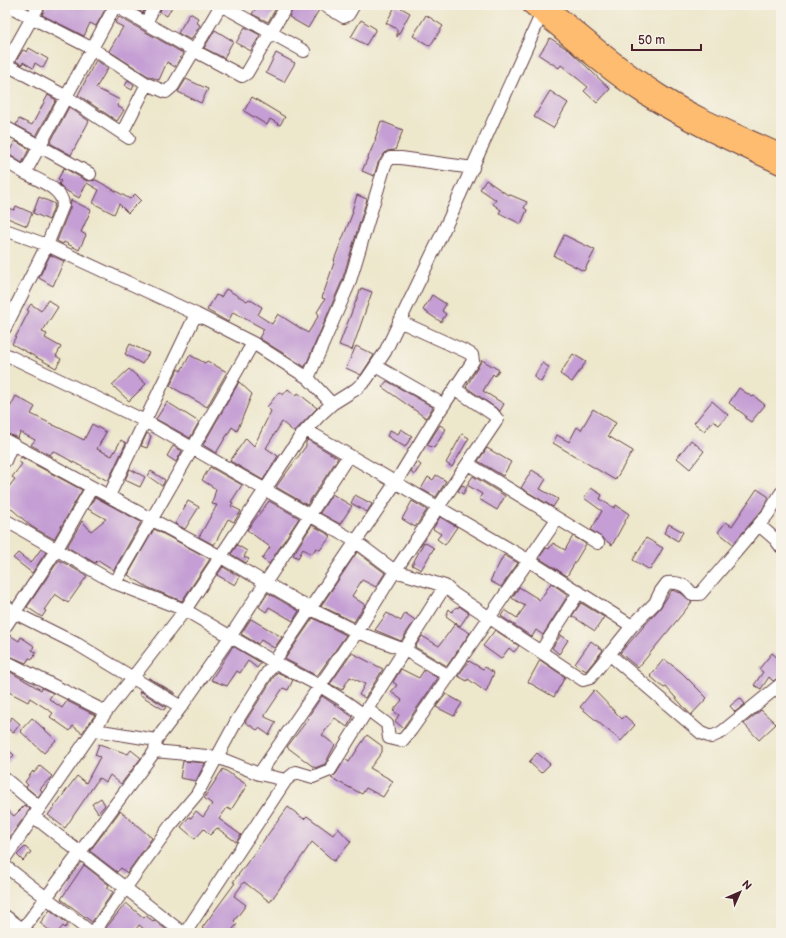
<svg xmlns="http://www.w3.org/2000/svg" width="786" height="938" viewBox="0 0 786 938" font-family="'Balsamiq Sans',sans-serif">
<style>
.building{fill:#c49ed4}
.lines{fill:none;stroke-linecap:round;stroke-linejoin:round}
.minor-casing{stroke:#623d43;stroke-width:14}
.major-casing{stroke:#623d43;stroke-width:17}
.minor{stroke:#fff;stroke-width:12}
.major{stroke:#febc70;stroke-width:15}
</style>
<rect width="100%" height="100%" fill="#f7f3e8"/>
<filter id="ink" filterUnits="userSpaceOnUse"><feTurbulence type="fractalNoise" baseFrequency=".025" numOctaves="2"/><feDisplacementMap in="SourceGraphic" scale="8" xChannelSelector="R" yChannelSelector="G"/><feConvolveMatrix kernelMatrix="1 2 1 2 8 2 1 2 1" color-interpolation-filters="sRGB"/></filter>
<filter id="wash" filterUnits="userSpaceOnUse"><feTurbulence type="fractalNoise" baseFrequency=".012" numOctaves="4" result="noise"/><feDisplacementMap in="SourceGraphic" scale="16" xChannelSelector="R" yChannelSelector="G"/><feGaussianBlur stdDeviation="0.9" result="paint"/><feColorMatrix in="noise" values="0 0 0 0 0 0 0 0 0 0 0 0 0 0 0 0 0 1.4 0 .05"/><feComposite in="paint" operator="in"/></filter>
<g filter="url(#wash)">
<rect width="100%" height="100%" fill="#ede7cc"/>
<g id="blocks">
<!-- building -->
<path class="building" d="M47,5H107V6L96,26L90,23L84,36L42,15Z
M129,5H147L143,13Z
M162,5H173L167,16L160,12Z
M258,5H278L268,22L252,14Z
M302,5H311L319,10L308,28L289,17L294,7L299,10Z
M396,5L410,13L397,37V29L386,23Z
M190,13L198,18L196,22L200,25L191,40L178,33Z
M426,15L443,26L430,46L413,36Z
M119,17L183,53L175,67L167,62L159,80L148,76L109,51L123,27L115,23Z
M361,20L376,29L366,45L351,37Z
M245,27L260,35L251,51L236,43Z
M215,30L233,41L224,58L204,48Z
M550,38L570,51L610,89L597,103L584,91L588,87L561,65L559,68L539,55Z
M29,48L48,59L43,68L35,63L33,68L23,62L22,65L16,61L23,50L27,52Z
M276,53L295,63L284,82L266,73Z
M96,60L108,68L96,88L120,100L117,106L124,110L117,121L78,95Z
M186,79L208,89L201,103L178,92Z
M128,80L134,85L132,90L125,86Z
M550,91L568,103L553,128L534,117Z
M48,95L56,100L36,136L16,125L19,119L32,125Z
M252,97L285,117L280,125L270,119L267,125L244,111Z
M69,107L89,121L71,155L50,143Z
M381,121L403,130L395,150L387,151L384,154L378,163L374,176L362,171L376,139H375Z
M15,141L29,149L22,163L8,154Z
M64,168L87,181L96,180L130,199L135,194L141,200L128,213L119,204L114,214L93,203L99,190L87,183L79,198L65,190L59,184L61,181L58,179Z
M486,180L508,195V194L527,202L524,208L527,210L521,224L499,213L501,210L493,204L496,200L480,189Z
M357,195L367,199L342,281L305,367L259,338L264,329L233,312L228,322L207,310L216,295L221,297L226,289L247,301L249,299L262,307L258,315L272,324L278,314L308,333L319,315L317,312L325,299L322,298L335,260H334L353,212L352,211Z
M39,197L55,204L49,220L33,213Z
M71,200L91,210L81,232L86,235L79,250L64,242L63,244L57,241L70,208Z
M16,206L32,213L27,226L5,217V207L14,210Z
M564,235L595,250L584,271L554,256Z
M50,255L64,261L53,286L39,278Z
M361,288L372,292L352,350L339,345Z
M432,295L446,304L442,311L446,314L441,322L423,310Z
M48,300L58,307L42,332L47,334L45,338L61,347L56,356L61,359L56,368L12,344L29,311L27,310L31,304L41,311Z
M130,344L149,353L142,364L125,354Z
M356,346L374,355L361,375L346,368Z
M573,354L586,362L572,382L560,374Z
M190,355L205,363L207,361L227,372L207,407L170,386L178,369L181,371Z
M482,360L499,370L495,376L493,374L483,391L504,404L500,411L466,387Z
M542,363L549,367L541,382L534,377Z
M129,369L146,384L129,401L112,385Z
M387,381L433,407L426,418L382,387Z
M239,382L252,394L237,431L232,427L216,453L203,445Z
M739,388L752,397L754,396L765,405L751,422L745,418L746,416L729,403Z
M288,389L296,396L298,393L317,408L294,432L282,422L266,448L278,456L263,480L230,461L246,438L254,446L271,411L267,407L279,392L283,395Z
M16,396L35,407L31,414L84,440L92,424L106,432L97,449L112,456L121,440L126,443L108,481L53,451L50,455L53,457L31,445L35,440L20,432L18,438L5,433V417Z
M712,401L728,415L719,425L713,421L704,431L694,423Z
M167,402L199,422L190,438L156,419Z
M593,409L616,423L608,436L633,451L615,480L553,443L557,435L569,442L577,427L581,430Z
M440,425L446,429L434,448L427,445Z
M401,429L412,436L405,447L387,436L390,430L398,434Z
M147,433L151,436L147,448L141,446Z
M462,434L469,438L452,467L446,463Z
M308,440L338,458L307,505L276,487L306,446V442Z
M691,440L704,451L690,469L677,458Z
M173,446L182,451L176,462L167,456Z
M487,448L511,462L503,476L478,461Z
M21,457L82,490L54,539L32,527L5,503V492L15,479L12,477L22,464L18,461Z
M417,462L421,465L414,475L411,472Z
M210,467L242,485L231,502L233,503L231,506L241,511L234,522L228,519L214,545L199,537L217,505L212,504L216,489L202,480Z
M130,469L145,477L140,487L125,480Z
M532,470L546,479L540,489L558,499L553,507L521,488Z
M151,471L165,480L162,486L148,476Z
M436,475L446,481L436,497L421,489L428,477L433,480Z
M473,476L505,496L497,510L479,499L482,494L467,485Z
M462,485L467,487L463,494L458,491Z
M591,488L602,495L600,499L614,508L616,505L629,514L612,545L591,530L602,511L584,498Z
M757,489L769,497L762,510L733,544L718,532L726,522L732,526Z
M332,494L352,506L340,524L320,513Z
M355,495L372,504L367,512L351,503Z
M95,497L141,522L114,570L98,560L95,563L67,547L82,521L91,531L106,519L88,509Z
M188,501L199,507L185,529L175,524Z
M269,501L299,518L269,564L262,559L270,547L247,530Z
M412,501L427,510L415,527L402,519Z
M440,517L457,527L445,545L437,539L441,534L433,529Z
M669,524L683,532L678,541L664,533Z
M312,525L331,536L320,550L316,548L312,554L303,549L298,558L293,555Z
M154,529L210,559L182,601L149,588L128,575Z
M573,536L586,544L567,576L539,558L546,548L549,549L553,543L565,550Z
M646,538L663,548L650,570L633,560Z
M424,542L434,548L421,570L412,565Z
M237,545L247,551L244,557L249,559L246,563L231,554Z
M41,549L46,552L32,573L13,558L18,553L31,563Z
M357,552L385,573L376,587L362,580L352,596L365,605L354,622L321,606Z
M504,555L518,563L501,587L490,581Z
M59,560L87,576L68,603L55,594L44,610L46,611L42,617L27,607Z
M223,567L240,577L235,585L217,575Z
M551,583L568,595L543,635L536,630L532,637L501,616L505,610L517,618L525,606L512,598L519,587L540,600Z
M672,590L681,593L692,602L638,668L620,653L660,608Z
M268,593L299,611L293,621L269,607L266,612L259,607Z
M581,603L604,617L595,631L572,616Z
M459,606L469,613L460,626L446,616L449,609L452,612L456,607L458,608Z
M387,613L401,621L405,613L415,620L401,641L375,630Z
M313,618L346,635L317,676L285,659Z
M251,619L282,637L274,648L261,640L258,644L241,634Z
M455,624L470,633L447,666L415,647L422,636L439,646Z
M495,630L519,646L514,652L509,648L501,659L483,646Z
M5,634H8L19,641L21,637L34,646L32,650L36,652L33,659L29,658L26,663L5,654Z
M561,635L568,640L559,654L552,648Z
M591,641L603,650L586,671L575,664Z
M233,646L261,663L257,668L248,661L240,673L237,671L227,686L211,680Z
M352,653L383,669L365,698L359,695L365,684L350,677L342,690L330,684Z
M772,653L781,661V676L773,681L769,677L761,689L754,685L763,672L759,669Z
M664,659L681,672L707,698L691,715L666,687L664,688L650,676Z
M540,660L565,677L554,697L528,682Z
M469,661L483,669L485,667L494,673L486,692L468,679L467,681L458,676Z
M401,669L419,678L424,670L438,678L403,728L395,721L399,715L393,711L402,700L391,692L397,685L393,682Z
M7,670L41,690L42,688L53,693L49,699L62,708L67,701L95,715L82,733L73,726L70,731L50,717L53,713L30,698L28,702L5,690V673Z
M277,672L293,680L288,690L283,688L265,715V717L276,722L269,735L259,728L257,730L245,722Z
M148,678H149L175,693L174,694Z
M594,690L622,719L625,716L635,725L621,741L580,707Z
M140,691L166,707L164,710L139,694Z
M446,694L462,703L454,716L436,707Z
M322,696L353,717L347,727L335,718L322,735L335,745L325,764L315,768L287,747L309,718L308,717Z
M740,698L745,704L735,712L730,706Z
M761,710L776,724L759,740L744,724Z
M12,717L20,724L13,733L5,726Z
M32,718L56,740L44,753L20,731Z
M367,735L382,746V752L370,768L393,781L383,797L366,788L362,794L331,778L336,774L345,759L349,762Z
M99,744L128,754L131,750L141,758L121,784L110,775L106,782L99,778L65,828L48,815L77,776L86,783L100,757L95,755Z
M5,747L14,755L5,766Z
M537,753L550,764L541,773L529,762Z
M183,761L205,763L196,781L180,778Z
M40,766L52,776L40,789L42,791L38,797L26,787L28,785L25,782L33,771L34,773Z
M223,769L247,785L231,810L227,808L219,819L241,835L236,842L217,828L210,835L204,829L195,839L181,827L189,817L191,818L196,811L203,817L212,804L204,798Z
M101,798L105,805L98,813L92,804Z
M25,805L30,809L5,844V808L14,816Z
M288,807L304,819L307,816L333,835L338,828L351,842L334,861L312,842L270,902L244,882L234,896L246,905L234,921L237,924L230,933H209L202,928L235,883L233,882Z
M120,811L152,838L127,873L121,868L117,872L90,851Z
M25,847L31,852L23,861L17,855Z
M84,865L109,885L107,888L113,892L92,922L61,899Z
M126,903L144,918L146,916L153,921L154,920L168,931L166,933H149L139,925L133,933H102Z
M50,910L68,924L65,928L63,926L57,933H53L40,923Z"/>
</g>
</g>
<g filter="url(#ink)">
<use href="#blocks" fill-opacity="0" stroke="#623d43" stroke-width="1"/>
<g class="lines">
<!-- minor casing -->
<g class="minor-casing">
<path id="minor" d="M7,5L93,49L147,84L166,92L173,86L221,5
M114,5L193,50L242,76L247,73L287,5
M221,5L304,51
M324,5L344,17L348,15L354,5
M146,23L155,5
M5,64L67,97L129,138
M5,66L39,5
M5,127L90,174
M122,133L147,84
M5,161L25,173L115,6
M25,173C38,180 63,189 63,205L47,245L196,314
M5,230L47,245L5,328
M5,354L145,421L355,541L395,571L445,586L454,594L583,680L590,678L632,626L655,603L661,591L667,583C679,582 686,585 692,594H700L768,514L781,493
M376,366L444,405
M308,378L349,284L385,165L390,158H401L473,168
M306,430L528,560L632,626
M5,440L221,557L309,608L357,632L405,650L449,676L411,730L402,741L389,738L387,724L367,709L364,715L346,702L320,686L274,662L185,610L115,583L5,520
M5,461L12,444
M468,464L598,543
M109,496L196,314L253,343
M759,525L775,539L781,547
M115,583L253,343L308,378L332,404
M5,605L15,613L77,644L181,707L230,637L349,455
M5,627L57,549L92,487
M541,651L579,592
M609,654L701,733L711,737L722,732L781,684
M5,661L106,712
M449,676L557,519
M367,709L445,586
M95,730L156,740
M155,751L217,757L259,774L286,780L185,933
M259,774L357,632L395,571L495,423L497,419L494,415L455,389
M5,779L39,807
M286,780L296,772L313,777L330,770L364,715
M33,816L183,933
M5,858L106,712L185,610L300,437L320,415L332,404L356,389L366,380L385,352L450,217L541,15
M5,866L92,933
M5,916L28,933
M20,933L155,751L156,740L181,707
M93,933L170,826L197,794L236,722L274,662L396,482L435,418L473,361L472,355L467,352L399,321"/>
</g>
<!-- major casing -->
<g class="major-casing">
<path id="major" d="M529,5C566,36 603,70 643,96C687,124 734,145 781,167
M548,5C585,36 621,67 661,93C698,117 741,133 781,152"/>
</g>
<!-- minor -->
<use href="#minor" class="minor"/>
<!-- major -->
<use href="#major" class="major"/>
</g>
</g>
<!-- margin -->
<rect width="786" height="938" fill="none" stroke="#f7f3e8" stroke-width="20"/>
<!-- north arrow -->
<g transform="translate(740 892) rotate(45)" stroke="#f7f3e8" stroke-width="3" paint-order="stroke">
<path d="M0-3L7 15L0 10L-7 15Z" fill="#4a1f2b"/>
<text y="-6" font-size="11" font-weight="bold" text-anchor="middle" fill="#4a1f2b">N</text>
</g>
<!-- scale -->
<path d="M632 44v6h69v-6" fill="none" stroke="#4a1f2b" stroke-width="2"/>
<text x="638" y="44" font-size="12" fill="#4a1f2b" stroke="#f7f3e8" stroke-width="3" paint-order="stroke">50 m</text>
</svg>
